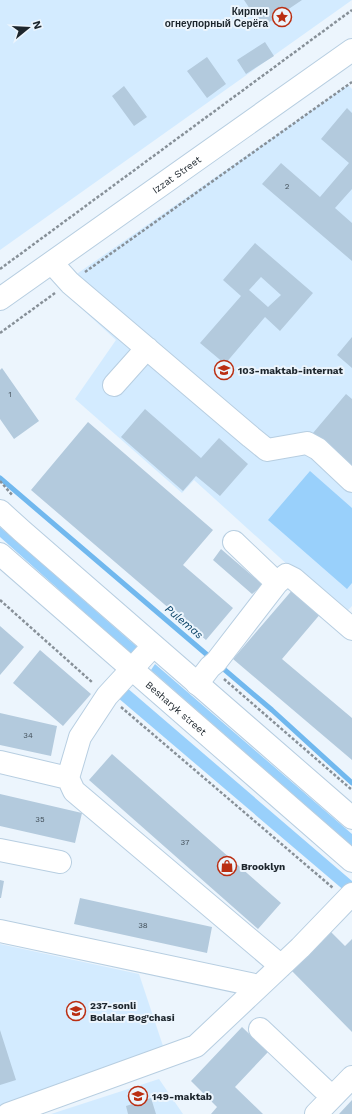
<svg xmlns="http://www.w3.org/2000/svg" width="352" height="1114" viewBox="0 0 352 1114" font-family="'Work Sans',sans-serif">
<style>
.built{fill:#d3ebff}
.green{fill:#99d0fb}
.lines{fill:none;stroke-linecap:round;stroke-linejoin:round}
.stream{stroke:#71b8ee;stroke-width:5}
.building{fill:#b3cadd;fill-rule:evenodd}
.minor-casing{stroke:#b7cee1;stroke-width:24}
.major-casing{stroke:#b7cee1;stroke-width:24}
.path{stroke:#879098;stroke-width:2.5;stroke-dasharray:3 2;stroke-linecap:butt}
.minor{stroke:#fff;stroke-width:22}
.major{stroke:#fff;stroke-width:22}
.labels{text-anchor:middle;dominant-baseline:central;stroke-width:4;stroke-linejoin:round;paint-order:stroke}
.number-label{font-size:8px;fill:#424f59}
.poi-label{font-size:10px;font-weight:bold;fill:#1d262d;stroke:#ecf5fd;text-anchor:start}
.street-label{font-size:10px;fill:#1d262d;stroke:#ecf5fd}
.water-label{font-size:11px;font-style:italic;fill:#084165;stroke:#ecf5fd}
</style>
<rect width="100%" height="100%" fill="#ecf5fd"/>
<!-- built -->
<path class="built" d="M0,0H352L0,250Z
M348,85L352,89V606L342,616L311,586L194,480L182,493L75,399L116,340L58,287Z
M0,944L139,974L164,1049L162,1054L0,1106Z
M159,1079L183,1114H51Z"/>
<!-- green -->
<path class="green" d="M310,471L352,508V583L347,589L268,520Z
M0,527L136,646L137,648L133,654L130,653L0,537Z
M155,664L352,834V846L151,670Z
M126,687L352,881V884L346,892L117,697Z"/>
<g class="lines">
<!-- stream -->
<path class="stream" d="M0,478L212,659
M219,665L272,710L352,783"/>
</g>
<!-- building -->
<path class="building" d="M244,0H302L262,27Z
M265,42L274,56L246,74L237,60Z
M207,57L226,84L207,98L187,71Z
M124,86L147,117L134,126L112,96Z
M347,108L352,113V189L335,208L352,223V261L262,184L281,163L320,197L349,163L321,139Z
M255,243L313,293L280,331L265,317L225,364L200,343L241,296L223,280ZM261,277L281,295L268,307L249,290Z
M352,337V368L337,355Z
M2,368L39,421L14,439L0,419V370Z
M346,394L352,399V466L313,433Z
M145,409L201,458L219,438L248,464L220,496L196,476L183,491L121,437Z
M88,422L213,530L183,565L233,608L206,640L31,490Z
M221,549L263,585L252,594L213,560Z
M294,588L322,612L282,659L352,718V760L233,659Z
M0,626L24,647L0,675Z
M40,650L91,694L63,726L13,683Z
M0,713L57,726L51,756L0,745Z
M112,754L281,903L258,929L89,780Z
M0,794L82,813L75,843L0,826Z
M0,880L4,881L1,898H0Z
M80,898L212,927L207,953L74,924Z
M330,931L345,946L352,939V1032L291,970Z
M242,1027L268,1052L235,1087L263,1114H211L217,1107L191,1081Z
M0,1030L16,1080L0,1085Z
M151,1098L156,1114H128L126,1106Z
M352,1100V1114H339Z"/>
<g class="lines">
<!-- minor casing -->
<g class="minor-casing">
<path id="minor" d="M52,263L70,283L251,437L267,450L307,443L318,449L352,481
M114,385L147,348
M277,583L286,575L294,579L352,629
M153,646L107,696L80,737L68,778L74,791L281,966
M197,684L210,667L216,662L277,583L234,542
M0,762L68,778
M0,850L60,862
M0,931L259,986
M260,1029L332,1097
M8,1114L196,1046L300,948L352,894
M316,1114L352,1077"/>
</g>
<!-- major casing -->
<g class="major-casing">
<g id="major">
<path id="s1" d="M0,299L352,50"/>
<path d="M0,511L22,531L352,818"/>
<path id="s2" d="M0,554L352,861"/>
</g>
</g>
<!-- path -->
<path class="path" d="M0,269L352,10
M85,272L352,82
M0,333L55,293
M0,481L13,496
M0,600L93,683
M224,679L352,790
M121,707L333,888"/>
<!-- minor -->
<use href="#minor" class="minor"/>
<!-- major -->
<use href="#major" class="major"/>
</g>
<!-- icons -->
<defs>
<g id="sight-ring" transform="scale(1)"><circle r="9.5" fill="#ecf5fd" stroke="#ba2e12" stroke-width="1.5"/><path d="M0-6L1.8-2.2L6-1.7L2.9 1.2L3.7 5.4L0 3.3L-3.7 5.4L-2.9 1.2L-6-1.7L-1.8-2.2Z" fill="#ba2e12"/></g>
<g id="school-ring" transform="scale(1)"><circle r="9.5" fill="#ecf5fd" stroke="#ba2e12" stroke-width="1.5"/><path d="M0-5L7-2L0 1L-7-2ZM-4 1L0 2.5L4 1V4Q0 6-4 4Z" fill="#ba2e12"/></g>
<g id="shop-ring" transform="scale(1)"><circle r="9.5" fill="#ecf5fd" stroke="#ba2e12" stroke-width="1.5"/><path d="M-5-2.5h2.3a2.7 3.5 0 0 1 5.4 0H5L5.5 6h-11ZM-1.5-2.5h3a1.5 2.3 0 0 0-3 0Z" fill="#ba2e12"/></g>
</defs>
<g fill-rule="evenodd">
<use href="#sight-ring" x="282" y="17"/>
<use href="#school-ring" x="224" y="370"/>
<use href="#shop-ring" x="227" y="866"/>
<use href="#school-ring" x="76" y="1011"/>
<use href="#school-ring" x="138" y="1096"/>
</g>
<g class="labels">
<!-- number labels -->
<g class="number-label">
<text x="287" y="186">2</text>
<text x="10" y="394">1</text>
<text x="28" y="735">34</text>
<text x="40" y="819">35</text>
<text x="185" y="842">37</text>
<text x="143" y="925">38</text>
</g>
<!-- poi labels -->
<g class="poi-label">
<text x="268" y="11" text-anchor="end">Кирпич<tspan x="268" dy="12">огнеупорный Серёга</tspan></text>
<text x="238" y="370">103-maktab-internat</text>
<text x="241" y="866">Brooklyn</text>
<text x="90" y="1005">237-sonli<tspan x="90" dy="12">Bolalar Bog'chasi</tspan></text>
<text x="152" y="1096">149-maktab</text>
</g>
<!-- street labels -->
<g class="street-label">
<text stroke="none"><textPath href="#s1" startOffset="216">Izzat Street</textPath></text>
<text stroke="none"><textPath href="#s2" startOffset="234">Besharyk street</textPath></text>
</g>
<!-- water labels -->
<g class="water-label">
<text transform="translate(184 622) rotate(40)">Pulemas</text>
</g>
</g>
<!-- north arrow -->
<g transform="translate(28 28) rotate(72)" stroke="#ecf5fd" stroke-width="3" paint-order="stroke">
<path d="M0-3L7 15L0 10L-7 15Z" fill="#1d262d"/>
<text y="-6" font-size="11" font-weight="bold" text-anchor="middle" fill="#1d262d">N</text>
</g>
</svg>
